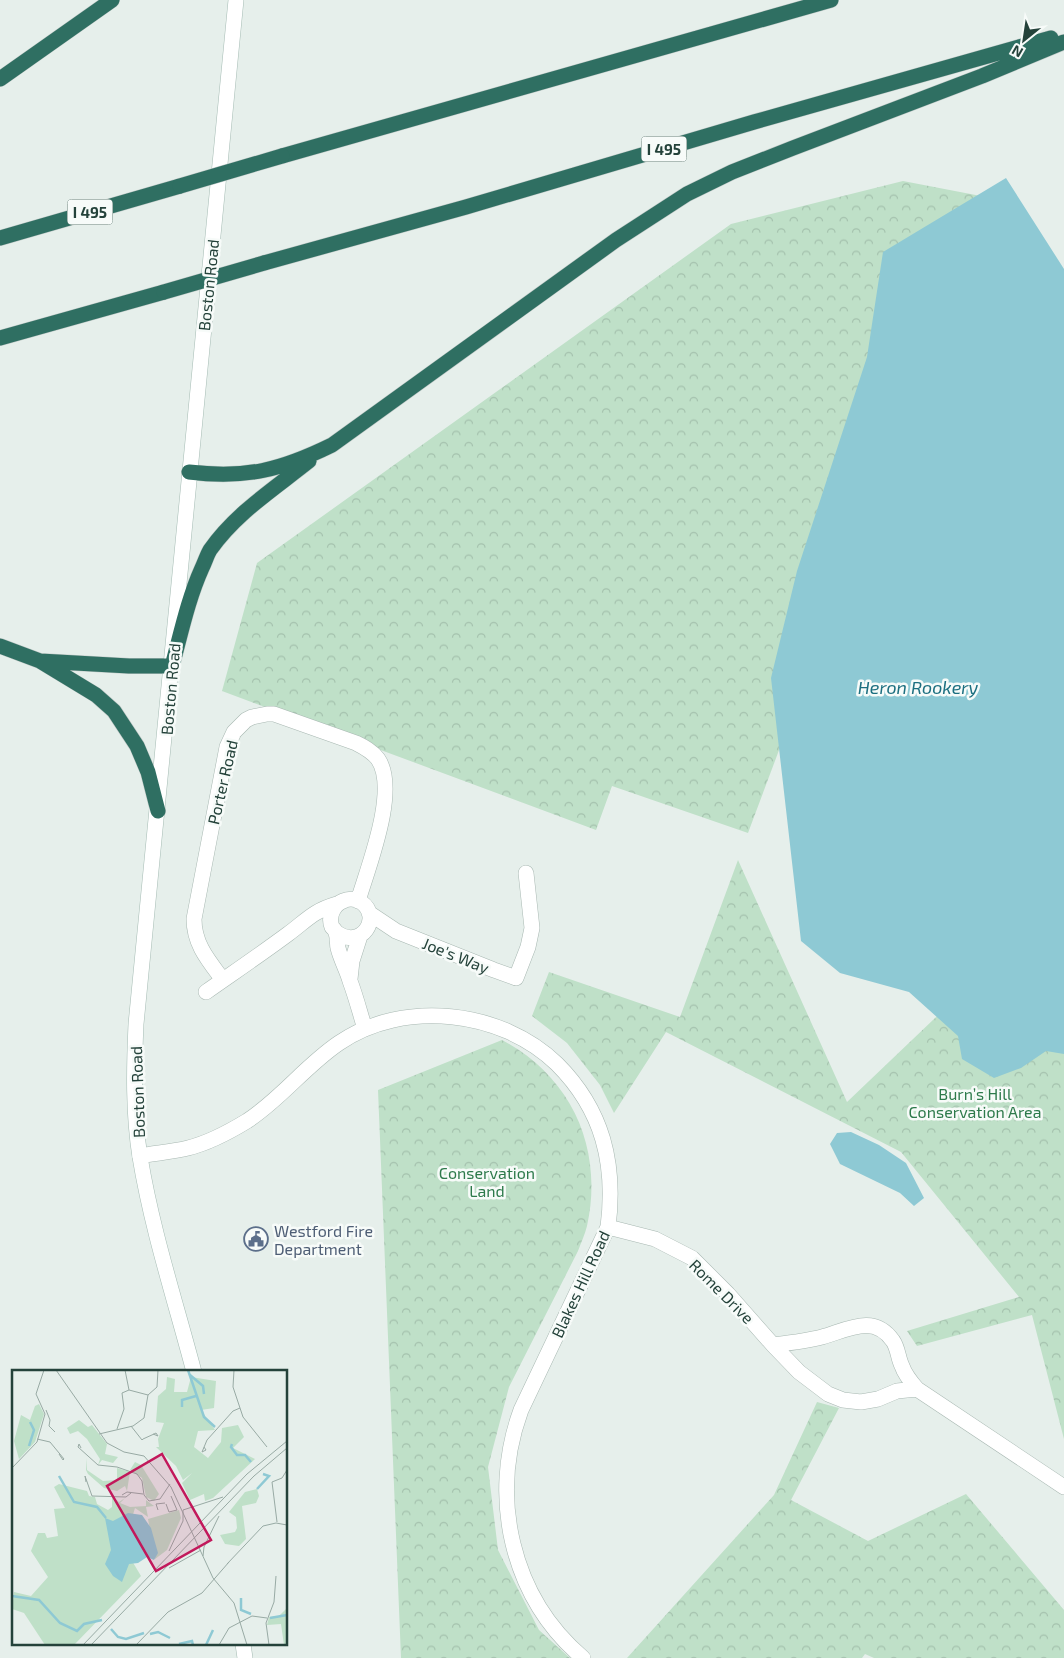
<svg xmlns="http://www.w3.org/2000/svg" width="1064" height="1658" viewBox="0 0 1064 1658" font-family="'Exo 2',sans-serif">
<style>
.park{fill:url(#park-crowns)}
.water{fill:#8ec9d4}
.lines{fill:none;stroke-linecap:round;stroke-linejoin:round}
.street-casing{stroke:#a8b8b2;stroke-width:16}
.secondary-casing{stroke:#a4bbb3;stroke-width:16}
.highway-casing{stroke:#c2cac8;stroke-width:16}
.street{stroke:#fff;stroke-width:15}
.secondary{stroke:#fff;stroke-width:15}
.highway{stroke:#2f6f62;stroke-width:15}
.highway-bridge-casing{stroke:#c2cac8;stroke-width:16;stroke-linecap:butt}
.highway-bridge{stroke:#2f6f62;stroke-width:15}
.labels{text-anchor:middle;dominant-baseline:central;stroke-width:5;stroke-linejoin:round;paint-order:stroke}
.shield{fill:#f7fbf9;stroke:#637a73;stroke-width:1}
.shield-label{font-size:15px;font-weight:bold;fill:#24423a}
.street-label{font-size:16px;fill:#24423a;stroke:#f7fbf9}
.park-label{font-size:16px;fill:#2d7a4b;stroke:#f7fbf9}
.service-label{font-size:16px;fill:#4e5e75;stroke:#f7fbf9;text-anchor:start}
.water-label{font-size:18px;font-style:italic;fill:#1c6f80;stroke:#f7fbf9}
.inset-river{fill:none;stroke:#8ec9d4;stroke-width:2.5}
.inset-road{fill:none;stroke:#98aaa4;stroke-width:1}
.view{fill:#c2185b;fill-opacity:0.15;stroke:#c2185b;stroke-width:2.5}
.inset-edge{fill:none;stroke:#24423a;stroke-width:2.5}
</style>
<defs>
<pattern id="park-crowns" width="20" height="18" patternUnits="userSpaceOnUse" patternTransform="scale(1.25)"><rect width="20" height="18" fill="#bfe0c8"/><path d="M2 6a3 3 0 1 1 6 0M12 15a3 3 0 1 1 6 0" fill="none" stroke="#a4c1ad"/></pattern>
</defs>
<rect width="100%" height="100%" fill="#e6efeb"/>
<!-- park -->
<path class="park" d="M903,181L986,197L748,833L612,786L596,830L222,691L257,563L731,224Z
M738,860L847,1102L1064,895V1439L1032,1315L917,1346L907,1331L1019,1297L901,1152L666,1032L614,1113L600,1085L567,1043L532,1016L549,972L680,1017Z
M502,1040C572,1077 604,1149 587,1226C585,1234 581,1243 578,1251L509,1387L488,1467L498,1550L539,1630L570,1658H401L378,1090Z
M817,1402L839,1408L791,1500L868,1541L966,1494L1064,1610V1658H874L865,1654L862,1658H627L774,1495Z"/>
<!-- water -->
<path class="water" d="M1006,178L1064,269V1054L1046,1051L1021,1068L994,1078L962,1059L958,1036L909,992L840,973L801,941L771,678L797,571L867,357L883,252Z
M851,1132L879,1145L906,1163L924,1198L914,1206L900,1193L840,1164L830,1144L837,1133Z"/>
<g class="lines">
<!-- street casing -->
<g class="street-casing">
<path id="street" d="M369,913L396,931L494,970L516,978L528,947L532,928L526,873
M336,932C361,951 383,917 361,902C356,899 349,898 343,901C333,905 328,917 332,927C333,928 336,931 336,933C338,938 337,944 338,948C341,960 347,970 350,981C356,997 360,1013 365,1029
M350,979L352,961L360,936
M223,980C208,960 194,944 194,919L227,747L234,732L246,720L252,717L267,714H274L356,743C364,747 372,751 378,759C399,790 368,867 358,901
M206,992C233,973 261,954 288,934C307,920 313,911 337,904
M140,1156C156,1153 172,1152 188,1148C208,1143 229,1132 247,1121C281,1099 305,1066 339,1043C403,999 502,1010 557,1064C603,1110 616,1164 608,1227L521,1410C489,1497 511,1597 583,1658
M608,1227L655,1239L692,1258L728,1294L773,1345L799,1372L828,1394L843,1400L861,1402L878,1399L897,1391L917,1389
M773,1345C789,1343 806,1341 822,1337C847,1330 874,1313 893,1341C898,1348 898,1358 902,1366C905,1375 911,1382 917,1389L1064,1487"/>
</g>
<!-- secondary casing -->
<g class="secondary-casing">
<path id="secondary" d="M194,1372C175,1300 152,1230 140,1157C133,1113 134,1068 136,1024L236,0
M243,1644L245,1658"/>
</g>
<!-- highway casing -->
<g class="highway-casing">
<path id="highway" d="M0,79L112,0
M282,156L831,0
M0,238L180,186
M264,263L466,207L754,122L1051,38
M0,338L164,292
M189,472C246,479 281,470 332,445L616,240L687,194L732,172L793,148L982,76L1064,42
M0,646L40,661L96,695L114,711L137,746L148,772L158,811
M40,661L129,666H172C181,633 188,599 202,568C205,562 207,555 210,550C236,513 274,489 309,461"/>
</g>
<!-- street -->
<use href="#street" class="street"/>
<!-- secondary -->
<use href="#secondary" class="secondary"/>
<!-- highway -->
<use href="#highway" class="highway"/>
<!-- highway-bridge casing -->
<g class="highway-bridge-casing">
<path id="highway-bridge" d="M180,186L282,156
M164,292L264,263"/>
</g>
<!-- highway-bridge -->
<use href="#highway-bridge" class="highway-bridge"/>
</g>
<!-- icons -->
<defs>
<g id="civic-ring" transform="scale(1.25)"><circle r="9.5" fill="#f7fbf9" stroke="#5c6f8a" stroke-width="1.5"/><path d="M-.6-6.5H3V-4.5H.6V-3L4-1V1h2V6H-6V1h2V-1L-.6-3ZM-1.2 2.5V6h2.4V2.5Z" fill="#5c6f8a"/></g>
</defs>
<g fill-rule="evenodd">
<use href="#civic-ring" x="256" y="1239"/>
</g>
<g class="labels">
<!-- shield labels -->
<g class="shield">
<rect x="641.5" y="136.5" width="45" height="25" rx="4"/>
<rect x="67.5" y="199.5" width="45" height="25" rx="4"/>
</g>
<g class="shield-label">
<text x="664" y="149">I 495</text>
<text x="90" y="212">I 495</text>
</g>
<!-- street labels -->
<g class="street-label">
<text transform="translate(208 285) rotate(-84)">Boston Road</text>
<text transform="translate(170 689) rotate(-85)">Boston Road</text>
<text transform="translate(222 782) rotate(-77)">Porter Road</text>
<text transform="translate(456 955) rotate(22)">Joe's Way</text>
<text transform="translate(137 1092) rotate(-92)">Boston Road</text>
<text transform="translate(580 1284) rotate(-65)">Blakes Hill Road</text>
<text transform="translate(722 1291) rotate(45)">Rome Drive</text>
</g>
<!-- park labels -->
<g class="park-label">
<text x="975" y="1093">Burn’s Hill<tspan x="975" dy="18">Conservation Area</tspan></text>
<text x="487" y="1172">Conservation<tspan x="487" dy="18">Land</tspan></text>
</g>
<!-- service labels -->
<g class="service-label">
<text x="274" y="1230">Westford Fire<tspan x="274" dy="18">Department</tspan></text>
</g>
<!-- water labels -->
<g class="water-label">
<text x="918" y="687">Heron Rookery</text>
</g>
</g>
<!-- overview -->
<g transform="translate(12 1370)">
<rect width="275" height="275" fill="#e6efeb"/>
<path d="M245,119L247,126L244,133L230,136L234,169L227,176L213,174L208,165L223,162L225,158L224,147L217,142L233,122Z" fill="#bfe0c8"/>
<path d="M155,7L163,9L162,22H175L179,7L204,11L202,38L189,40L203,60L186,61L182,77L196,88L209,72L210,58L226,55L232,67L221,78L243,89L201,128L193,131L192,124L178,130L170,113L180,103L171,110L164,96L144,77H147L146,69L152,53L144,52L146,26L154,19ZM27,34L32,44L23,72L7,89L2,71L9,45L18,50L23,36ZM67,50L76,57L80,55L95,74L93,84L106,87L101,93L90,90L86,95L88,89L75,69L66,61L58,64L55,58ZM75,88V100L91,111L105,110V98L118,102L115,121L113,116L105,121L92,118L76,104L74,100ZM123,92L129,95L147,124L142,131L134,127L130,108L118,100ZM47,114L75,121L77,126L83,127L85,134L96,140L100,137V126L107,132L113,128L108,133L118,137L134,136V130L142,136L134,137L136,147L123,138L115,164H104L129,206L62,275H33L12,243L0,239L2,222L19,226L36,207L19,181L26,163H33L35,168L46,166L42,139L53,138L42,117ZM167,140L169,148L155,180L143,189L136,149ZM275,238V275H272L269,254L255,255L257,247L267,246Z" fill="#bfe0c8"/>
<path d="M116,143L130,145L139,158L146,183L142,190L135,187L126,193L117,194L110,212L101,206L93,194L99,180L93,148L101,151Z" fill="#8ec9d4"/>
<path class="inset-river" d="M176,0L192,47L203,57M178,5L191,16L192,24M170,37V30L184,26M220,74L219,77L225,85H233L239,92M17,76L22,60L18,52M47,106L62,132L85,137L94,148M245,119L257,106L251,104M0,226L27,230L48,253L65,261L72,254L90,250M229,228V240L239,244M258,248L275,245M99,259L106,267L114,269L132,263M138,264L146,262L158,268M167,274L180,271L181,275M194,275L201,260"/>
<path class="inset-road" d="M44,0L95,73L112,82L132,86L159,117L201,208L222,233L235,275M113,0L117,20M222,0L221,17L231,47L255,77M136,25L145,17L146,0M34,40L38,50L37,56L43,62M119,56L130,70L131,69L142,64L144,63L146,66L141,64M87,64L121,56L132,48L136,25L117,20L110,23L112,39L105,59M25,69L38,72L52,89L51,90L47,84M192,77L194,80L190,82L195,70L221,41L228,38M69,78L67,74L66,77L86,95L105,97L125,104L130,111L132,125L137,131L148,129L158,114M0,98L25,72L33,44L24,24L32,0M74,112L73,106L80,126L114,127L119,123M110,125L115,122L131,124M154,134L157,142L165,140L159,126M146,140L144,134L153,133M265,152L260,112L270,108L275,100M157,181L171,151V140L211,127M191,186L192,177L207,146M215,194L251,156L264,153L275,155M157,198L189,180M71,275L235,104L275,71M79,275L242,106L275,78M124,275L156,242L190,223L217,192M207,275L217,258L240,246L255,248M257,275L254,253L262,232L264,206"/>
<path class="view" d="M150,84L199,170L144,201L95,116Z"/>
<rect width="275" height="275" class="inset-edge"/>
</g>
<!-- north arrow -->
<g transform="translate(1024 40) rotate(210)" stroke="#f7fbf9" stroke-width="4" paint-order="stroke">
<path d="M0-4L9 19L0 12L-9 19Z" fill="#24423a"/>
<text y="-8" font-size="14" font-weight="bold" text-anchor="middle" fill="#24423a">N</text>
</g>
</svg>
